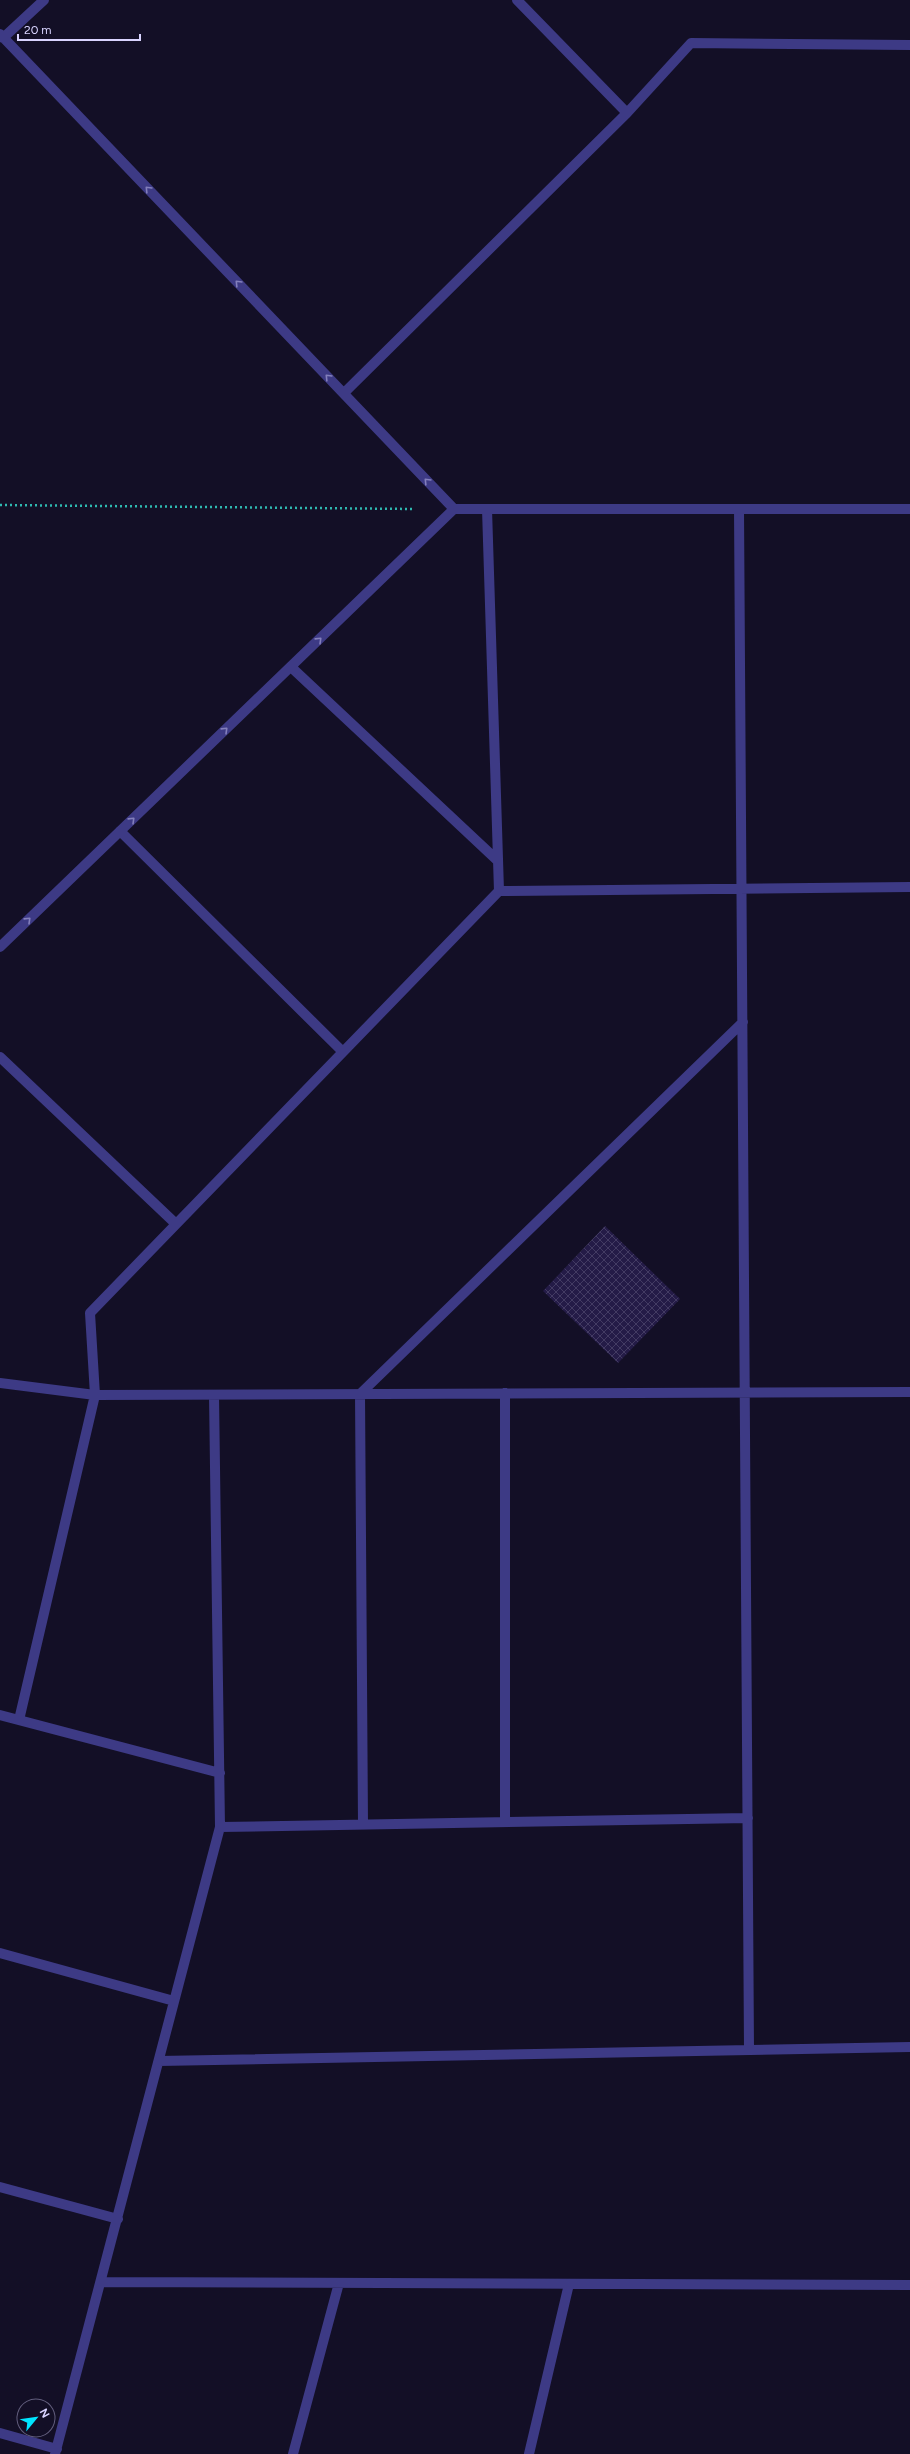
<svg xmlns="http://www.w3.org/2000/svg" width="910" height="2454" viewBox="0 0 910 2454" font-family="Figtree,sans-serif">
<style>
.building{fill:url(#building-cross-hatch)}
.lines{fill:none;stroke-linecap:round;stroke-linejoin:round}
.path{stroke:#2fb8b0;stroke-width:2.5;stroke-dasharray:2 3;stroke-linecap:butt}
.street{stroke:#3d3a85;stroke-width:10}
.oneway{stroke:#837fbc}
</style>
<defs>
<pattern id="building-cross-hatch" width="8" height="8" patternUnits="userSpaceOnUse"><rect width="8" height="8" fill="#241b47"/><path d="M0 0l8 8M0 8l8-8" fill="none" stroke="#433b63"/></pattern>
</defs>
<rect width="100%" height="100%" fill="#130f26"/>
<!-- building -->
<path class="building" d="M605,1226L680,1299L618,1363L543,1291Z"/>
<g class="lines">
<!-- path -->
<path class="path" d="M0,505L413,509"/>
<!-- street -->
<path class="street" d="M517,0L627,113
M0,34L454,509
M3,38L44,0
M344,393L627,113L691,43L910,45
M487,509L499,891
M739,509L749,2050
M291,667L498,861
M120,831L343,1052
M0,947L454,509H910
M0,1057L176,1224
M0,1383L95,1395L910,1392
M0,1715L220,1773
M19,1720L95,1395L90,1313L499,891L910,887
M505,1822V1393
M363,1824L360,1394L743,1022
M220,1827L748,1818
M0,1953L174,2001
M159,2061L910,2047
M0,2187L118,2219
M101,2282L910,2285
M0,2433L57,2449
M55,2454L220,1827L214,1395
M293,2454L339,2283
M529,2454L569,2284"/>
</g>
<!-- one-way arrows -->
<defs><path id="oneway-chevron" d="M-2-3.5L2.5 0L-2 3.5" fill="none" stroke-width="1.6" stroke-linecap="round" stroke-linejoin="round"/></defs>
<g class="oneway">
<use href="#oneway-chevron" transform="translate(148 189) rotate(-134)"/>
<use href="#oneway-chevron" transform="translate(238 283) rotate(-134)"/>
<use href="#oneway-chevron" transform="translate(328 377) rotate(-134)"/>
<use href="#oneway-chevron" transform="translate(427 481) rotate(-134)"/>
<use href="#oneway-chevron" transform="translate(319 640) rotate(-44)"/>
<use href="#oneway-chevron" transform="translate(225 730) rotate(-44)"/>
<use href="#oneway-chevron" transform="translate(132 820) rotate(-44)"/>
<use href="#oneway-chevron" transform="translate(28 920) rotate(-44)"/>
</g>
<!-- north arrow -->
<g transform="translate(36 2418) rotate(61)"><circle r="19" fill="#130f26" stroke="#625e7d"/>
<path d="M0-3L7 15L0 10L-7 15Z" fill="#00e5ff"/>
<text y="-6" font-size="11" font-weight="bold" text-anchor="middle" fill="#d9d4ff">N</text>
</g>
<!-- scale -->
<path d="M18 34v6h122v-6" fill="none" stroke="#d9d4ff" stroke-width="2"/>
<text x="24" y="34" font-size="12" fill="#d9d4ff" stroke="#130f26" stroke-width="3" paint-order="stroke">20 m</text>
</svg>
